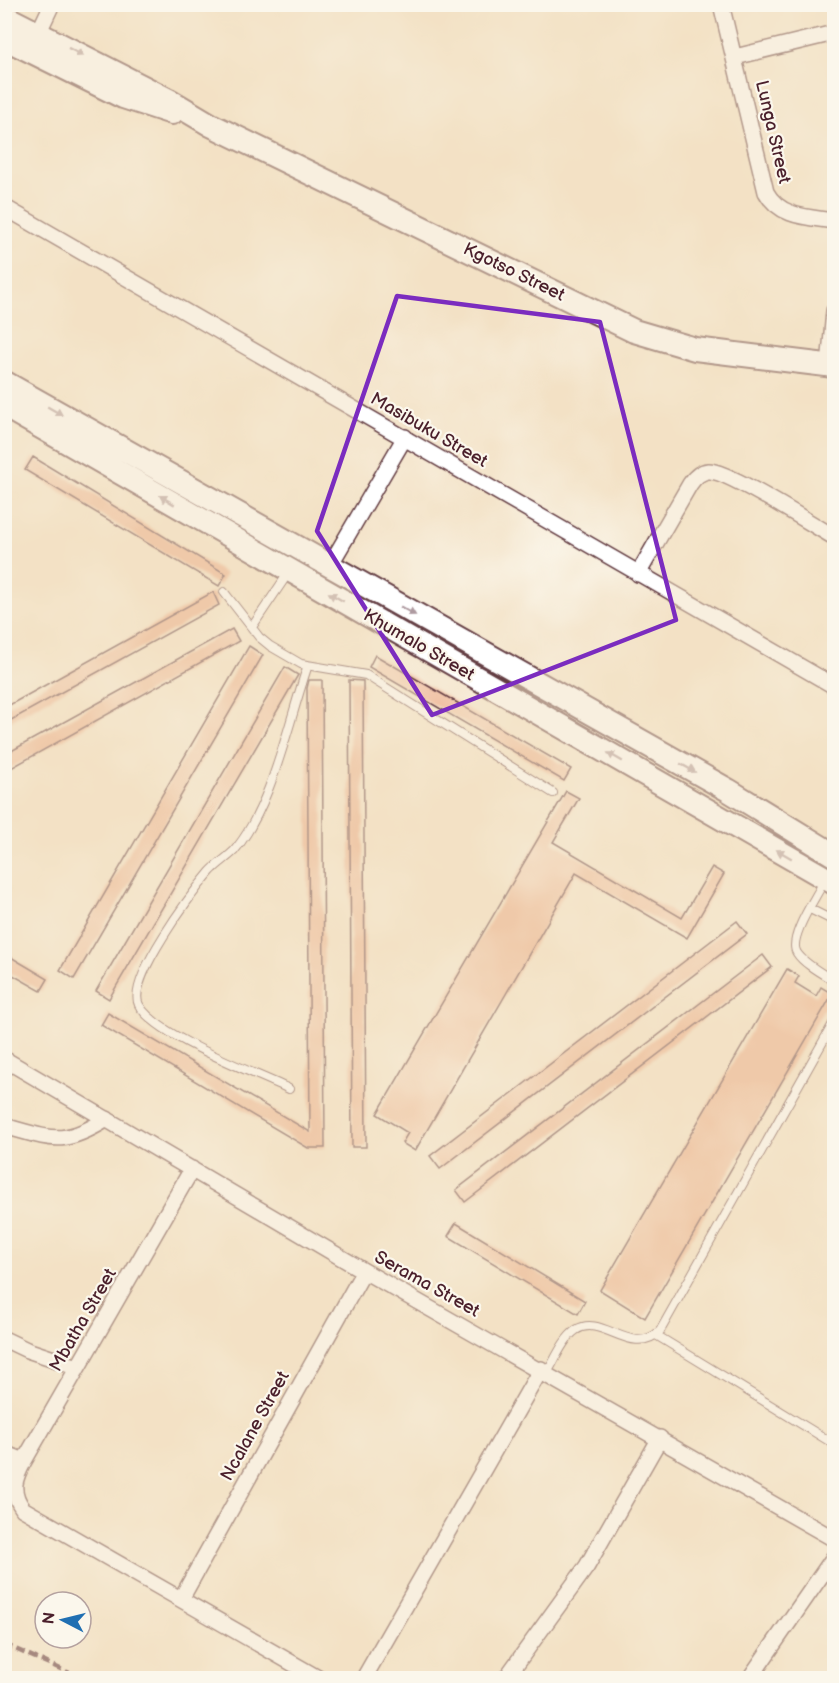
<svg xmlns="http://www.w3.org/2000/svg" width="839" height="1683" viewBox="0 0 839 1683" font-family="'Balsamiq Sans',sans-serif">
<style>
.building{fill:#ecab87}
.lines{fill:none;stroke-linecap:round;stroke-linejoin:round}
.lane-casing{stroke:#633c42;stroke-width:10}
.street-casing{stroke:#633c42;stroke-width:18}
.secondary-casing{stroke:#633c42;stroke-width:26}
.lane{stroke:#fff;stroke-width:8}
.street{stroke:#fff;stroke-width:15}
.secondary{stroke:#fff;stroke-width:22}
.rail{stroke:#4a1f2b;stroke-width:4.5;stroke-dasharray:9 4.5;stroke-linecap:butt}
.oneway{fill:#ae9aa0}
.marked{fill:none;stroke:#7b2cbf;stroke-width:4.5;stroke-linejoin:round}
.labels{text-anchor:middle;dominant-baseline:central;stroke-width:4.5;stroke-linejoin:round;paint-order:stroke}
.street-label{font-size:18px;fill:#4a1f2b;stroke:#fbf7ec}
</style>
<rect width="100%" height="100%" fill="#fbf7ec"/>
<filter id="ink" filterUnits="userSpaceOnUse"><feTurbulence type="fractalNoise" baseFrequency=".0167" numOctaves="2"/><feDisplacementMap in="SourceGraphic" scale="12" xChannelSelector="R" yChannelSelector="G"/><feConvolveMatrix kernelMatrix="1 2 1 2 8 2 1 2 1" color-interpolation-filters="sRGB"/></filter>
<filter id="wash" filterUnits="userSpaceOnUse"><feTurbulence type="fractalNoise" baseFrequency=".008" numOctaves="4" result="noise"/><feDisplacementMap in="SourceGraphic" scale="24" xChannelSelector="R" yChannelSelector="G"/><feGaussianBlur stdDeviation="1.35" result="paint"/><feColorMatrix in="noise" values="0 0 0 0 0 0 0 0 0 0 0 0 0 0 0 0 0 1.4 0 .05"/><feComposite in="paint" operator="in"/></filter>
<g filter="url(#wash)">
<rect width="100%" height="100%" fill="#f3e1c5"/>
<g id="blocks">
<!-- building -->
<path class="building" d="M33,457L226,574L219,586L25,470Z
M213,592L219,605L4,724V708Z
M232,629L239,641L4,772V755Z
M249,646L263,655L74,979L60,970Z
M375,655L571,769L564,781L369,667Z
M285,667L298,675L109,999L96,991Z
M309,680H322L325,1148H308L101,1025L108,1013L310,1132L307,688Z
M349,680L363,681L366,1147H352Z
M566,791L579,798L553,842L682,918L712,867L724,874L687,938L576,873L415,1151L402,1143L408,1133L377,1114Z
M737,921L747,934L440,1169L430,1156Z
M4,953L48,979L41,991L4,970Z
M763,955L772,967L465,1202L456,1190Z
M787,969L799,976L795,983L816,996L821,987L831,993L829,1000L645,1318L600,1290Z
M456,1223L585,1301L578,1314L448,1236Z"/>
</g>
</g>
<g filter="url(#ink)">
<use href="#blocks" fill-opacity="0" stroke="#633c42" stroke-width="1.5"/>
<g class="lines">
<!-- lane casing -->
<g class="lane-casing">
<path id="lane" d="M224,592L259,637L270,646L301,664L366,675L553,793
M252,627L289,572
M824,881C817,896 787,939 797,953C804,964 823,974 834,981
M810,909L834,921
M289,1089C254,1072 157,1037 139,1005C126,980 193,892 210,872C217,864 227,858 234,851C272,807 289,720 308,665
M656,1335L834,1444
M547,1373C555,1360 563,1339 576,1330C602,1313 631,1358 660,1331L834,1022"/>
</g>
<!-- street casing -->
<g class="street-casing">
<path id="street" d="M721,4L766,192C780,218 809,217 834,221
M35,40L52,4
M735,57L834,33
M4,207L834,686
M829,366L834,311
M329,567L405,437
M638,574L690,484C694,478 699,472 708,471C726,469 813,525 834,537
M4,1059L364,1271L834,1539
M4,1126C52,1139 62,1147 107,1119
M192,1169L24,1461C14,1479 10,1491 23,1509L318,1678
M4,1339L27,1350L78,1367
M4,1453L24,1461
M181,1599L364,1271
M364,1678L541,1369
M506,1678L587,1566L660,1438
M750,1678L834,1557"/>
</g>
<!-- secondary casing -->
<g class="secondary-casing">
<path id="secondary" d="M4,16L169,100L211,125L634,331L695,349L834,366
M4,38L123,97L172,113
M4,382L728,790L834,855
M4,406L834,883"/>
</g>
<!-- lane -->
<use href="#lane" class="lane"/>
<!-- street -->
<use href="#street" class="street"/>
<!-- secondary -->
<use href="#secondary" class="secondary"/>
<!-- rail -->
<path class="rail" d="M4,1644L81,1678"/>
</g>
<!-- one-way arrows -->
<defs><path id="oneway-solid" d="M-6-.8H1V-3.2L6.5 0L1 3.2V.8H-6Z" transform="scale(1.5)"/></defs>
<g class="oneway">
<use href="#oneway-solid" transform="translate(76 52) rotate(27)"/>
<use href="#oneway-solid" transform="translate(55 411) rotate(30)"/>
<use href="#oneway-solid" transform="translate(167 500) rotate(-149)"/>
<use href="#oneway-solid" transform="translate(336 597) rotate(-150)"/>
<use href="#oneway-solid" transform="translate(408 611) rotate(29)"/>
<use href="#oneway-solid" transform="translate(615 757) rotate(-150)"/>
<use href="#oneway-solid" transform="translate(688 768) rotate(29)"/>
<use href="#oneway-solid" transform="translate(784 854) rotate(-150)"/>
</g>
</g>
<!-- marked area -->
<path d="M0 0H839V1683H0ZM397,296L600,322L676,620L432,715L317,531Z" fill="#f3e1c5" fill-opacity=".55" fill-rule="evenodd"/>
<path class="marked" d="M397,296L600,322L676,620L432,715L317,531Z"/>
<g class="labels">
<!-- street labels -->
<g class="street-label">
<text transform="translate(773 132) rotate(77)">Lunga Street</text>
<text transform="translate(514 272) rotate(26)">Kgotso Street</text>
<text transform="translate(429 430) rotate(30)">Masibuku Street</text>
<text transform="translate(419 645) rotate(30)">Khumalo Street</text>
<text transform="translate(427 1284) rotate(29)">Serama Street</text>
<text transform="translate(83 1320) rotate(-60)">Mbatha Street</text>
<text transform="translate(255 1426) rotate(-61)">Ncalane Street</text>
</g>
</g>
<!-- margin -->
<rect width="839" height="1683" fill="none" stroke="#fbf7ec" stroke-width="24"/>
<!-- north arrow -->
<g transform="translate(63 1620) rotate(277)"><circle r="28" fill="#fbf7ec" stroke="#b4a19f" stroke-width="1.5"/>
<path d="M0-4.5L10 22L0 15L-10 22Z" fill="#1f6fb2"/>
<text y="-9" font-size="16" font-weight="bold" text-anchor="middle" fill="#4a1f2b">N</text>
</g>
</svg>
